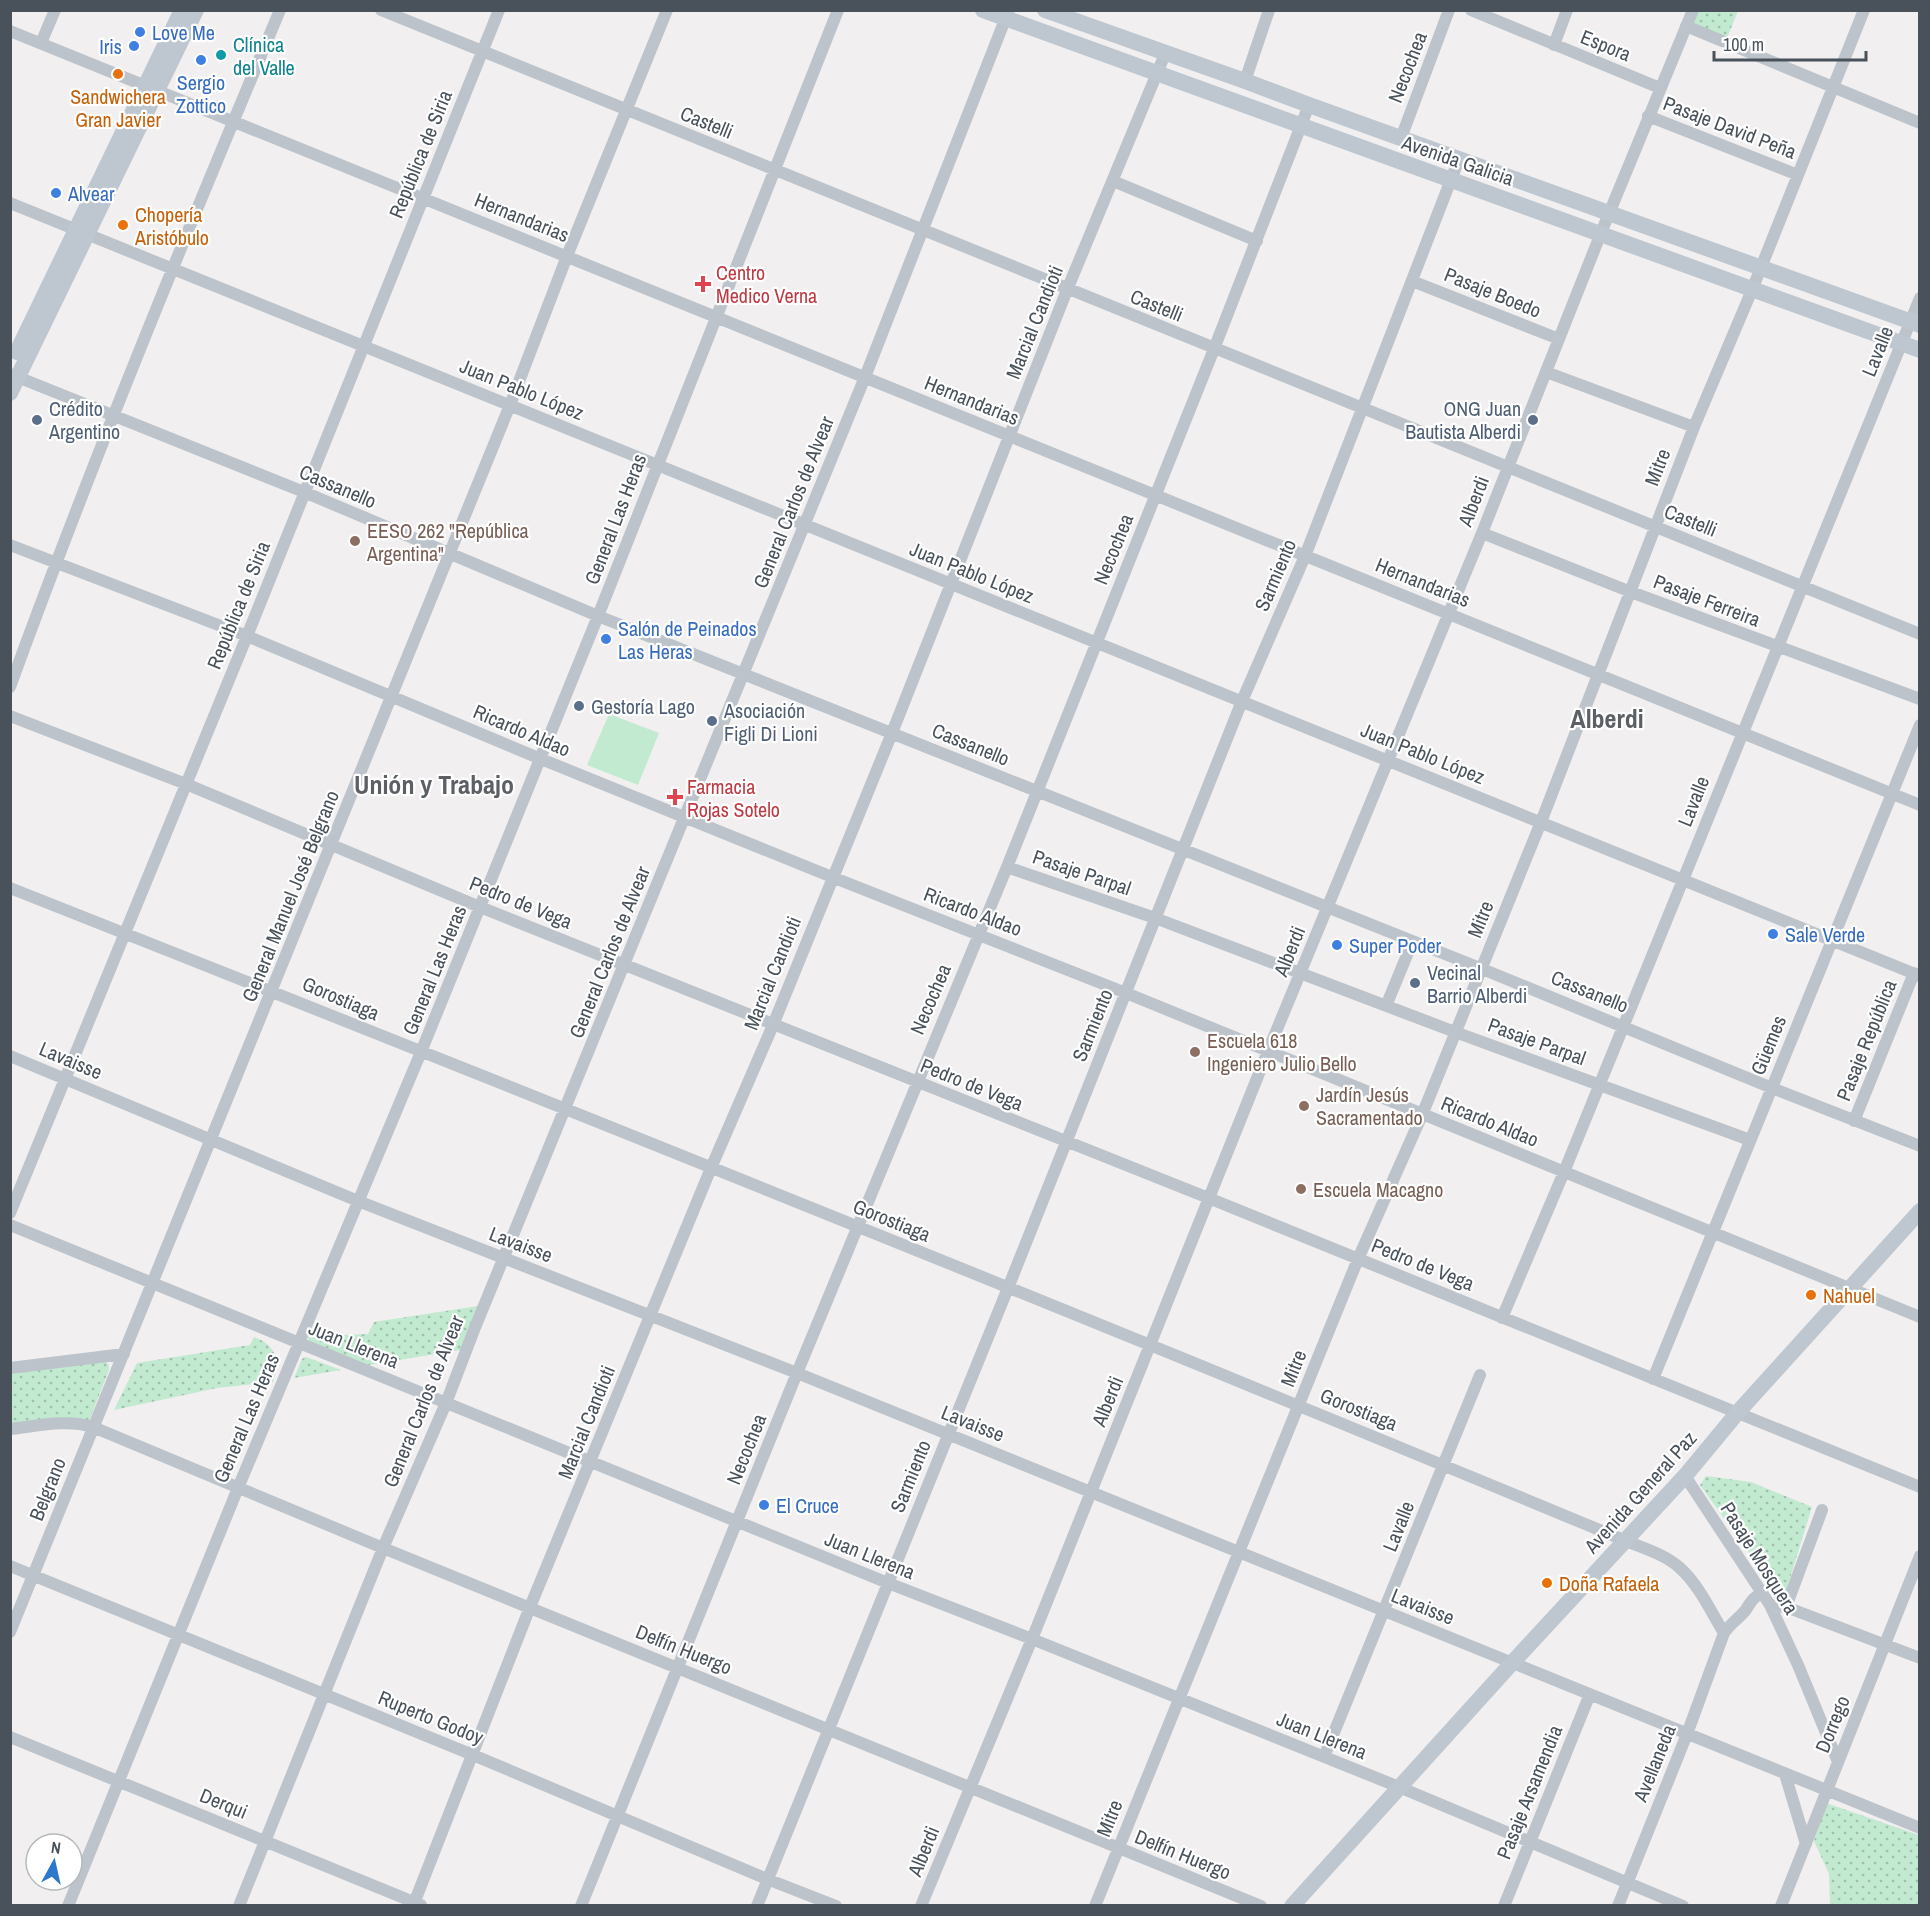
<svg xmlns="http://www.w3.org/2000/svg" width="1930" height="1916" viewBox="0 0 1930 1916" font-family="'Archivo Narrow',sans-serif">
<style>
.grass{fill:url(#grass-dots)}
.garden{fill:#c2ead0}
.lines{fill:none;stroke-linecap:round;stroke-linejoin:round}
.minor{stroke:#bcc3ca;stroke-width:12}
.secondary{stroke:#bec7d0;stroke-width:16}
.shop-dot{fill:#3f7fe0;stroke:#fff;stroke-width:2}
.culture-dot{fill:#0f9aa8;stroke:#fff;stroke-width:2}
.food-dot{fill:#e8710a;stroke:#fff;stroke-width:2}
.health-dot{fill:#e0444e;stroke:#fff;stroke-width:2}
.service-dot{fill:#5c6f8a;stroke:#fff;stroke-width:2}
.education-dot{fill:#8d6e63;stroke:#fff;stroke-width:2}
.labels{text-anchor:middle;dominant-baseline:central;stroke-width:4.5;stroke-linejoin:round;paint-order:stroke}
.shop-label{font-size:20px;fill:#366cbe;stroke:#fff;text-anchor:start}
.culture-label{font-size:20px;fill:#0d838f;stroke:#fff;text-anchor:start}
.street-label{font-size:20px;fill:#49525a;stroke:#fff}
.food-label{font-size:20px;fill:#c56008;stroke:#fff;text-anchor:start}
.health-label{font-size:20px;fill:#be3a42;stroke:#fff;text-anchor:start}
.service-label{font-size:20px;fill:#4e5e75;stroke:#fff;text-anchor:start}
.education-label{font-size:20px;fill:#785e54;stroke:#fff;text-anchor:start}
.district-label{font-size:26px;font-weight:bold;fill:#5c5f63;stroke:#fff}
</style>
<defs>
<pattern id="grass-dots" width="8" height="8" patternUnits="userSpaceOnUse" patternTransform="scale(1.5)"><rect width="8" height="8" fill="#c2ead0"/><path d="M2 2h.1M6 6h.1" fill="none" stroke="#a0c0ac" stroke-width="1.8" stroke-linecap="round"/></pattern>
</defs>
<rect width="100%" height="100%" fill="#f1efef"/>
<!-- grass -->
<path class="grass" d="M1699,11H1738L1727,38L1693,24Z
M478,1306L460,1350L369,1365L313,1343L308,1339L309,1333L318,1336L368,1334L374,1322Z
M254,1337C276,1345 280,1359 273,1382L217,1388L114,1410L137,1363L250,1345Z
M305,1357L309,1358L341,1370L294,1378L302,1359Z
M106,1361L109,1366V1370L89,1421L11,1426L10,1371Z
M1706,1476L1751,1482L1812,1507L1786,1591L1775,1589L1700,1485Z
M1826,1803L1919,1835V1905H1830L1829,1874L1814,1841Z"/>
<!-- garden -->
<path class="garden" d="M609,714L659,733L638,785L587,765Z"/>
<g class="lines">
<!-- minor -->
<path class="minor" d="M381,10L1920,634
M1471,10L1660,88
M1686,26L1920,123
M10,31L1920,805
M41,43L55,10
M1554,45L1567,10
M1245,81L1269,10
M1648,116L1798,175
M1401,138L1449,10
M1113,181L1257,241
M10,203L1920,976
M1412,281L1559,339
M1546,372L1694,427
M10,374L304,492L598,616L1480,968L1772,1088L1920,1146
M1482,533L1631,592L1920,699
M10,545L247,636L541,759L832,877L1126,993L1920,1317
M10,687C93,459 186,234 280,10
M10,716L186,784L480,907L1211,1199L1920,1487
M1007,867L1155,918L1455,1032L1750,1140
M10,888C551,1102 1090,1318 1626,1541C1644,1548 1666,1555 1680,1568C1699,1585 1711,1612 1724,1633
M1386,1006L1412,943
M10,1056L358,1201L797,1373L1920,1828
M1854,1121L1914,973
M10,1213L247,636L499,10
M10,1225L888,1583L1032,1639L1399,1787L1683,1906
M1502,1318L1564,1172L1920,298
M10,1368L124,1354
M1653,1379L1920,725
M10,1429C38,1426 66,1419 93,1427L383,1548L1261,1906
M1685,1476L1770,1605L1798,1665L1838,1762
M10,1566L473,1755L767,1879L836,1906
M1770,1605L1786,1607L1920,1658
M1786,1607L1822,1510
M10,1632L510,405L567,256L667,10
M10,1737L421,1905
M1324,1757L1480,1375
M1785,1774L1806,1844
M68,1906L238,1488L421,1052L598,616L838,10
M239,1906L383,1548L446,1403L474,1330L865,377L1008,12
M413,1906L530,1607L711,1168L773,1025L892,733L1067,290L1165,54
M581,1906L797,1373L1007,867L1214,349L1309,105
M757,1906L1008,1288L1242,701L1305,556L1459,159
M921,1906L1032,1639L1268,1051L1482,533L1601,233L1693,10
M1095,1906L1358,1259L1422,1115L1541,822L1694,427L1752,290L1864,10
M1504,1906L1590,1694
M1618,1906L1687,1734L1724,1633C1730,1624 1738,1619 1745,1611C1752,1601 1751,1599 1762,1593
M1781,1906L1920,1556"/>
<!-- secondary -->
<path class="secondary" d="M983,10L1920,350
M1045,10L1245,81L1309,105L1920,325
M17,352L182,10
M10,393L196,10
M1292,1906L1512,1663L1685,1476L1738,1412L1920,1211"/>
</g>
<!-- markers -->
<g class="shop-dot">
<circle cx="140" cy="32" r="6"/>
<circle cx="134" cy="46" r="6"/>
<circle cx="201" cy="60" r="6"/>
<circle cx="56" cy="193" r="6"/>
<circle cx="606" cy="639" r="6"/>
<circle cx="1773" cy="934" r="6"/>
<circle cx="1337" cy="945" r="6"/>
<circle cx="764" cy="1505" r="6"/>
</g>
<circle class="culture-dot" cx="221" cy="55" r="6"/>
<g class="food-dot">
<circle cx="118" cy="74" r="6"/>
<circle cx="123" cy="225" r="6"/>
<circle cx="1811" cy="1295" r="6"/>
<circle cx="1547" cy="1583" r="6"/>
</g>
<g class="health-dot">
<path d="M700 275h6v6h6v6h-6v6h-6v-6h-6v-6h6z"/>
<path d="M672 788h6v6h6v6h-6v6h-6v-6h-6v-6h6z"/>
</g>
<g class="service-dot">
<circle cx="37" cy="420" r="6"/>
<circle cx="1533" cy="420" r="6"/>
<circle cx="579" cy="706" r="6"/>
<circle cx="712" cy="721" r="6"/>
<circle cx="1415" cy="983" r="6"/>
</g>
<g class="education-dot">
<circle cx="355" cy="541" r="6"/>
<circle cx="1195" cy="1052" r="6"/>
<circle cx="1304" cy="1106" r="6"/>
<circle cx="1301" cy="1189" r="6"/>
</g>
<g class="labels">
<!-- shop labels -->
<g class="shop-label">
<text x="152" y="32">Love Me</text>
<text x="122" y="46" text-anchor="end">Iris</text>
<text x="201" y="82" text-anchor="middle">Sergio<tspan x="201" dy="23">Zottico</tspan></text>
<text x="68" y="193">Alvear</text>
<text x="618" y="628">Salón de Peinados<tspan x="618" dy="23">Las Heras</tspan></text>
<text x="1785" y="934">Sale Verde</text>
<text x="1349" y="945">Super Poder</text>
<text x="776" y="1505">El Cruce</text>
</g>
<!-- culture labels -->
<g class="culture-label">
<text x="233" y="44">Clínica<tspan x="233" dy="23">del Valle</tspan></text>
</g>
<!-- street labels -->
<g class="street-label">
<text transform="translate(1606 45) rotate(22)">Espora</text>
<text transform="translate(1407 67) rotate(-69)">Necochea</text>
<text transform="translate(707 122) rotate(22)">Castelli</text>
<text transform="translate(1730 127) rotate(21)">Pasaje David Peña</text>
<text transform="translate(420 154) rotate(-68)">República de Siria</text>
<text transform="translate(1458 160) rotate(19)">Avenida Galicia</text>
<text transform="translate(522 217) rotate(22)">Hernandarias</text>
<text transform="translate(1493 292) rotate(22)">Pasaje Boedo</text>
<text transform="translate(1157 305) rotate(22)">Castelli</text>
<text transform="translate(1034 322) rotate(-68)">Marcial Candioti</text>
<text transform="translate(1877 351) rotate(-68)">Lavalle</text>
<text transform="translate(522 389) rotate(22)">Juan Pablo López</text>
<text transform="translate(972 400) rotate(22)">Hernandarias</text>
<text transform="translate(1657 467) rotate(-69)">Mitre</text>
<text transform="translate(338 486) rotate(23)">Cassanello</text>
<text transform="translate(1473 501) rotate(-69)">Alberdi</text>
<text transform="translate(793 502) rotate(-68)">General Carlos de Alvear</text>
<text transform="translate(615 519) rotate(-69)">General Las Heras</text>
<text transform="translate(1691 520) rotate(22)">Castelli</text>
<text transform="translate(1113 549) rotate(-68)">Necochea</text>
<text transform="translate(972 572) rotate(22)">Juan Pablo López</text>
<text transform="translate(1275 575) rotate(-67)">Sarmiento</text>
<text transform="translate(1423 582) rotate(22)">Hernandarias</text>
<text transform="translate(1707 600) rotate(21)">Pasaje Ferreira</text>
<text transform="translate(238 605) rotate(-68)">República de Siria</text>
<text transform="translate(522 730) rotate(23)">Ricardo Aldao</text>
<text transform="translate(971 744) rotate(22)">Cassanello</text>
<text transform="translate(1423 753) rotate(22)">Juan Pablo López</text>
<text transform="translate(1693 801) rotate(-68)">Lavalle</text>
<text transform="translate(1082 872) rotate(19)">Pasaje Parpal</text>
<text transform="translate(290 896) rotate(-68)">General Manuel José Belgrano</text>
<text transform="translate(521 902) rotate(22)">Pedro de Vega</text>
<text transform="translate(973 911) rotate(21)">Ricardo Aldao</text>
<text transform="translate(1480 919) rotate(-68)">Mitre</text>
<text transform="translate(1289 951) rotate(-68)">Alberdi</text>
<text transform="translate(609 952) rotate(-68)">General Carlos de Alvear</text>
<text transform="translate(434 970) rotate(-68)">General Las Heras</text>
<text transform="translate(772 973) rotate(-68)">Marcial Candioti</text>
<text transform="translate(1590 991) rotate(22)">Cassanello</text>
<text transform="translate(341 998) rotate(23)">Gorostiaga</text>
<text transform="translate(930 999) rotate(-67)">Necochea</text>
<text transform="translate(1092 1025) rotate(-68)">Sarmiento</text>
<text transform="translate(1866 1040) rotate(-68)">Pasaje República</text>
<text transform="translate(1537 1041) rotate(20)">Pasaje Parpal</text>
<text transform="translate(1768 1045) rotate(-68)">Güemes</text>
<text transform="translate(71 1060) rotate(23)">Lavaisse</text>
<text transform="translate(972 1084) rotate(22)">Pedro de Vega</text>
<text transform="translate(1490 1121) rotate(22)">Ricardo Aldao</text>
<text transform="translate(892 1220) rotate(22)">Gorostiaga</text>
<text transform="translate(521 1244) rotate(21)">Lavaisse</text>
<text transform="translate(1423 1264) rotate(22)">Pedro de Vega</text>
<text transform="translate(354 1344) rotate(22)">Juan Llerena</text>
<text transform="translate(1293 1368) rotate(-68)">Mitre</text>
<text transform="translate(423 1401) rotate(-68)">General Carlos de Alvear</text>
<text transform="translate(1107 1401) rotate(-68)">Alberdi</text>
<text transform="translate(1359 1409) rotate(22)">Gorostiaga</text>
<text transform="translate(246 1418) rotate(-67)">General Las Heras</text>
<text transform="translate(586 1422) rotate(-68)">Marcial Candioti</text>
<text transform="translate(973 1423) rotate(22)">Lavaisse</text>
<text transform="translate(746 1449) rotate(-68)">Necochea</text>
<text transform="translate(910 1476) rotate(-68)">Sarmiento</text>
<text transform="translate(47 1489) rotate(-68)">Belgrano</text>
<text transform="translate(1640 1492) rotate(-48)">Avenida General Paz</text>
<text transform="translate(1398 1526) rotate(-68)">Lavalle</text>
<text transform="translate(870 1555) rotate(22)">Juan Llerena</text>
<text transform="translate(1760 1558) rotate(58)">Pasaje Mosquera</text>
<text transform="translate(1423 1606) rotate(22)">Lavaisse</text>
<text transform="translate(684 1649) rotate(22)">Delfín Huergo</text>
<text transform="translate(431 1717) rotate(22)">Ruperto Godoy</text>
<text transform="translate(1832 1724) rotate(-68)">Dorrego</text>
<text transform="translate(1322 1735) rotate(22)">Juan Llerena</text>
<text transform="translate(1654 1763) rotate(-68)">Avellaneda</text>
<text transform="translate(1529 1792) rotate(-68)">Pasaje Arsamendia</text>
<text transform="translate(224 1803) rotate(22)">Derqui</text>
<text transform="translate(1109 1818) rotate(-68)">Mitre</text>
<text transform="translate(923 1851) rotate(-68)">Alberdi</text>
<text transform="translate(1183 1854) rotate(22)">Delfín Huergo</text>
</g>
<!-- food labels -->
<g class="food-label">
<text x="118" y="96" text-anchor="middle">Sandwichera<tspan x="118" dy="23">Gran Javier</tspan></text>
<text x="135" y="214">Chopería<tspan x="135" dy="23">Aristóbulo</tspan></text>
<text x="1823" y="1295">Nahuel</text>
<text x="1559" y="1583">Doña Rafaela</text>
</g>
<!-- health labels -->
<g class="health-label">
<text x="716" y="272">Centro<tspan x="716" dy="23">Medico Verna</tspan></text>
<text x="687" y="786">Farmacia<tspan x="687" dy="23">Rojas Sotelo</tspan></text>
</g>
<!-- service labels -->
<g class="service-label">
<text x="49" y="408">Crédito<tspan x="49" dy="23">Argentino</tspan></text>
<text x="1521" y="408" text-anchor="end">ONG Juan<tspan x="1521" dy="23">Bautista Alberdi</tspan></text>
<text x="591" y="706">Gestoría Lago</text>
<text x="724" y="710">Asociación<tspan x="724" dy="23">Figli Di Lioni</tspan></text>
<text x="1427" y="972">Vecinal<tspan x="1427" dy="23">Barrio Alberdi</tspan></text>
</g>
<!-- education labels -->
<g class="education-label">
<text x="367" y="530">EESO 262 "República<tspan x="367" dy="23">Argentina"</tspan></text>
<text x="1207" y="1040">Escuela 618<tspan x="1207" dy="23">Ingeniero Julio Bello</tspan></text>
<text x="1316" y="1094">Jardín Jesús<tspan x="1316" dy="23">Sacramentado</tspan></text>
<text x="1313" y="1189">Escuela Macagno</text>
</g>
<!-- district labels -->
<g class="district-label">
<text x="1607" y="718">Alberdi</text>
<text x="434" y="784">Unión y Trabajo</text>
</g>
</g>
<!-- border -->
<rect width="1930" height="1916" fill="none" stroke="#49525a" stroke-width="24"/>
<!-- north arrow -->
<g transform="translate(54 1862) rotate(8)"><circle r="28" fill="#ffffff" stroke="#b6babd" stroke-width="1.5"/>
<path d="M0-4.5L10 22L0 15L-10 22Z" fill="#2e78cc"/>
<text y="-9" font-size="16" font-weight="bold" text-anchor="middle" fill="#49525a">N</text>
</g>
<!-- scale -->
<path d="M1714 51v9h152v-9" fill="none" stroke="#49525a" stroke-width="3"/>
<text x="1723" y="51" font-size="18" fill="#49525a" stroke="#ffffff" stroke-width="4.5" paint-order="stroke">100 m</text>
</svg>
